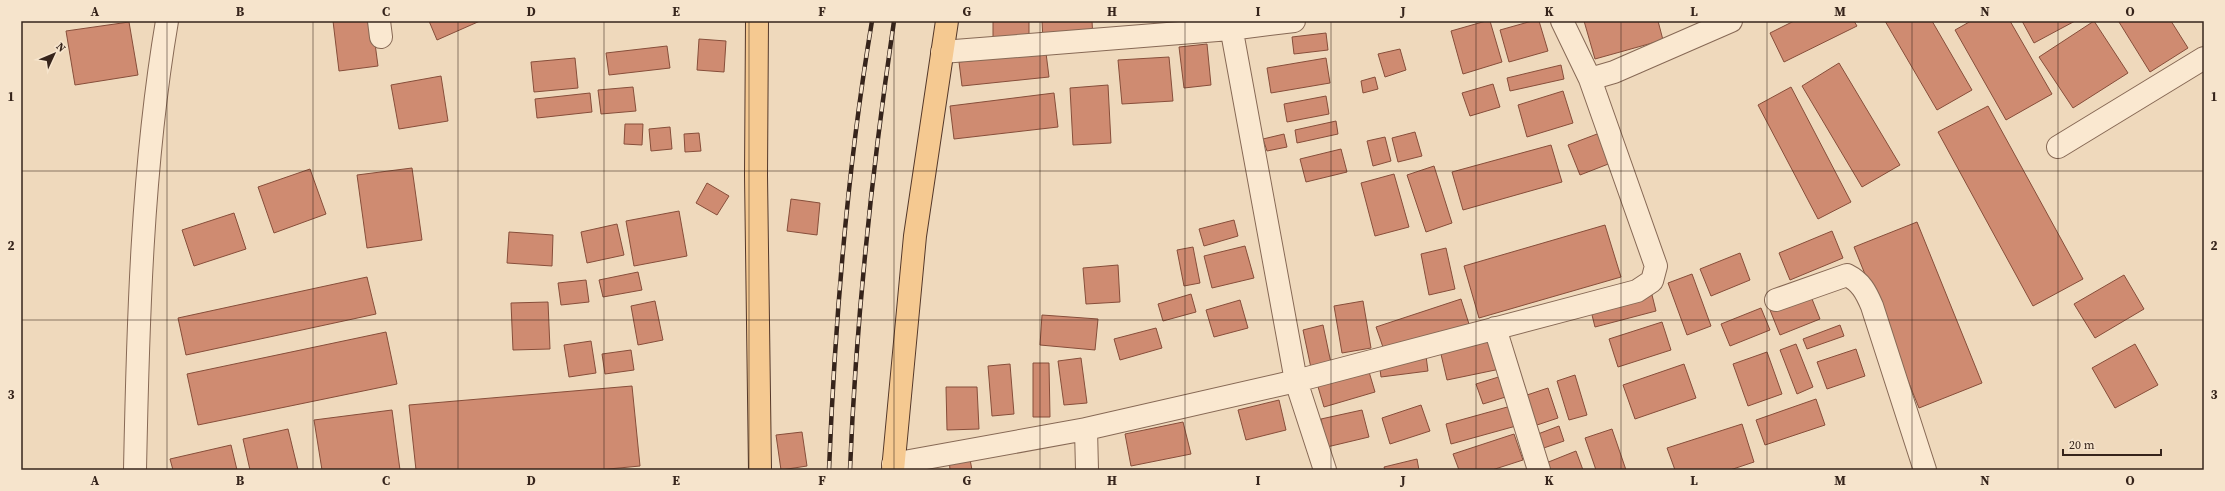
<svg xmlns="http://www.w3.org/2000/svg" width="2225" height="491" viewBox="0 0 2225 491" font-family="'Source Serif 4',serif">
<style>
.building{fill:#cf8b71;stroke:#874e3a}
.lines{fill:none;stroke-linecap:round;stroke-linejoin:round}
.minor-casing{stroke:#876955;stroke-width:24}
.major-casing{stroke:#54382a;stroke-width:24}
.minor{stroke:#fae8d0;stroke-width:22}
.major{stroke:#f5c991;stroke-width:22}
.rail-casing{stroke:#36241b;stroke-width:4.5}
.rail{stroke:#f6e4cc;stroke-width:3;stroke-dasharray:9;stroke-linecap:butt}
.grid{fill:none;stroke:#36241b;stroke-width:1;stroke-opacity:0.55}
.neatline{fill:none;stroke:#36241b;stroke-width:1.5}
.grid-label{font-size:13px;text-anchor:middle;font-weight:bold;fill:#36241b}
</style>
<rect width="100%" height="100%" fill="#efd9bc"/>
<!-- building -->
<path class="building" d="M333,21H372L378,66L339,71Z
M429,21H480L437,40Z
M993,21H1029V38H993Z
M1042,21H1092L1093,38L1043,40Z
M1486,21H1490L1502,62L1463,74L1451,31Z
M1532,21H1539L1548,51L1509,62L1500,30Z
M1584,21H1658L1663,40L1595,59Z
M1794,21H1854L1857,26L1784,62L1770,33Z
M1885,21H1932L1972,90L1937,110Z
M1971,21H2010L2052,94L2006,120L1955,30Z
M2022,21H2075L2034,43Z
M2094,21L2128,73L2073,108L2039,57Z
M2122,21H2171L2188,48L2150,72L2119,22Z
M129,22L138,75L75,85L66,31Z
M1326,33L1328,50L1294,54L1292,37Z
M699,39L726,41L724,72L697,70Z
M1207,44L1211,85L1184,88L1179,47Z
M667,46L670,68L609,75L606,53Z
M1400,49L1406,70L1385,77L1378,54Z
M1046,53L1049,77L962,86L959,62Z
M1169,57L1173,101L1122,104L1118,60Z
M575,58L578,88L534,92L531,62Z
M1326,58L1330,83L1271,93L1267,68Z
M1839,63L1900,165L1862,187L1802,86Z
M1561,65L1564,79L1510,91L1507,78Z
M441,76L448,121L399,129L391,85Z
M1375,77L1378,89L1363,93L1361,81Z
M1493,84L1500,107L1470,116L1462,93Z
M1108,85L1111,143L1073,145L1070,88Z
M633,87L636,111L601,114L598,90Z
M1791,87L1851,202L1818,219L1758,105Z
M1563,91L1573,123L1527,137L1518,105Z
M590,93L592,112L537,118L535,99Z
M1054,93L1058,127L954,139L950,106Z
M1326,96L1329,114L1287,122L1284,104Z
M1988,106L2083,279L2033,306L1938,132Z
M1336,121L1338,134L1297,143L1295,130Z
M625,124H643L642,145L624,144Z
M670,127L672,149L651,151L649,129Z
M1605,131L1616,161L1580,175L1568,145Z
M1415,132L1422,156L1398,162L1392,138Z
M699,133L701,151L685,152L684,134Z
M1284,134L1287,147L1267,151L1263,139Z
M1385,137L1391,161L1373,166L1367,141Z
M1551,145L1562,182L1463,210L1452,172Z
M1341,149L1347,172L1306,182L1300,159Z
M1434,166L1452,223L1426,232L1407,175Z
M412,168L422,240L367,248L357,175Z
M310,169L326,214L274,233L258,187Z
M1394,174L1409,227L1375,236L1361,183Z
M707,183L729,196L717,215L696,203Z
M791,199L820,203L817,235L787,231Z
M679,211L687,256L634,266L626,221Z
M234,213L246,249L194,266L182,230Z
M1234,220L1238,236L1204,246L1199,229Z
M1917,222L1982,383L1919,408L1854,247Z
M617,224L624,255L587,263L581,232Z
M1605,225L1621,277L1479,318L1464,266Z
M1832,231L1843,258L1790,280L1779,253Z
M509,232L553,235L552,266L507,263Z
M1245,246L1254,278L1212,288L1204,256Z
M1193,247L1200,283L1184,286L1177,250Z
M1446,248L1455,289L1429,295L1421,254Z
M1740,253L1750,280L1711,296L1700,269Z
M1118,265L1120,302L1086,304L1083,268Z
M638,272L642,290L603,297L599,280Z
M1692,274L1711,326L1687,335L1668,283Z
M2124,275L2144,309L2095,338L2074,304Z
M367,277L376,314L186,355L178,318Z
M586,280L589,302L561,305L558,283Z
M1191,294L1196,312L1163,321L1158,304Z
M1810,294L1820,319L1780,335L1770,310Z
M1652,295L1656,311L1595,327L1591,311Z
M1461,299L1469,324L1385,353L1376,327Z
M1240,300L1248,328L1214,337L1206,310Z
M655,301L663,340L638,345L631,306Z
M1363,301L1371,348L1342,353L1334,306Z
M548,302L550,349L513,350L511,303Z
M1761,308L1770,330L1730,346L1721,324Z
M1042,315L1098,319L1095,350L1040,345Z
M1662,322L1671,350L1618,367L1609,339Z
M1323,325L1331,363L1311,368L1303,330Z
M1840,325L1844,336L1807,349L1803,339Z
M1156,328L1162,348L1120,360L1114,339Z
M386,332L397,384L198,425L187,374Z
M1498,338L1505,368L1447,380L1440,350Z
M591,341L596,373L569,377L564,345Z
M1796,344L1813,387L1797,394L1780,350Z
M2135,344L2158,385L2115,408L2092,368Z
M1856,349L1865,376L1827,389L1817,362Z
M631,350L634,370L605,374L602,354Z
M1767,352L1782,394L1748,406L1733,364Z
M1426,356L1428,371L1381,377L1379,362Z
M1081,358L1087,403L1064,405L1058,361Z
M1033,363H1049L1050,417H1033Z
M1010,364L1014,414L992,416L988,366Z
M1684,364L1696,398L1635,419L1623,385Z
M1367,365L1375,392L1324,407L1316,380Z
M1505,375L1512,395L1483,404L1476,384Z
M1575,375L1587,415L1569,420L1557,381Z
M632,386L640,466L598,470H416L409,405Z
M946,387H977L979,429L947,430Z
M1548,388L1558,418L1531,427L1521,397Z
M1816,399L1825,425L1765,445L1756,420Z
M1279,400L1286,430L1246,440L1238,410Z
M1421,405L1430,431L1390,444L1382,418Z
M1511,406L1516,426L1451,444L1446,424Z
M392,410L400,470H322L314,420Z
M1362,410L1369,437L1327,447L1321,419Z
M1183,422L1191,454L1131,466L1125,434Z
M1742,424L1754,462L1730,470H1675L1667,448Z
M1559,426L1564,441L1535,451L1530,437Z
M288,429L298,470H250L243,439Z
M1612,429L1626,470H1596L1585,438Z
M802,432L807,466L781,470L776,435Z
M1514,434L1523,460L1492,470H1459L1453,454Z
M231,445L237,470H173L170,459Z
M1576,451L1583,470H1543L1541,465Z
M969,454L972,470H950L949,457Z
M1417,459L1419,470H1385L1384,467Z"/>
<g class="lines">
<!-- minor casing -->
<g class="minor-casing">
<path id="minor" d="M379,21L381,37
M1230,21L1296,381L1325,470
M1562,21L1590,79L1614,72L1731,21
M942,52L1230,29L1294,21
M2058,147L2204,58
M1776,300L1847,275C1861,282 1866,292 1872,306L1925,470
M1495,328L1539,470
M1086,429L1087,470
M893,464L1086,429L1296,381L1637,291L1652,281L1656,266L1590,79
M135,470C138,321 142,168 167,21"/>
</g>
<!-- major casing -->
<g class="major-casing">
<path id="major" d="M757,21L756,175L760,470
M893,470L915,236L947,21"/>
</g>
<!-- minor -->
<use href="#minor" class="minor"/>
<!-- major -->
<use href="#major" class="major"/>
<!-- rail casing -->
<g class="rail-casing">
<path id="rail" d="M829,470C835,320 847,170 872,21
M850,470C856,320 872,170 894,21"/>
</g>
<!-- rail -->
<use href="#rail" class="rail"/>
</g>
<!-- grid -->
<path class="grid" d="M167,21V470M313,21V470M458,21V470M604,21V470M749,21V470M894,21V470M1040,21V470M1185,21V470M1331,21V470M1476,21V470M1621,21V470M1767,21V470M1912,21V470M2058,21V470M21,171H2204M21,320H2204"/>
<!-- border -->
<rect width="2225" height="491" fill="none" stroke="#f6e4cc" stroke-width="44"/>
<!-- north arrow -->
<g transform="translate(54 54) rotate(46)" stroke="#f6e4cc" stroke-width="3" paint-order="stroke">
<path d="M0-3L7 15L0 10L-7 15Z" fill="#36241b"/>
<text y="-6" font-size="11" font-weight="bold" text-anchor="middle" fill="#36241b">N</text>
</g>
<!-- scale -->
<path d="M2063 449v6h98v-6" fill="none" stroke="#36241b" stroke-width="2"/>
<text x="2069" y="449" font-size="12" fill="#36241b" stroke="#f6e4cc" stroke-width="3" paint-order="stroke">20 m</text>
<rect x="22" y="22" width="2181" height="447" class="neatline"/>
<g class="grid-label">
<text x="95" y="16">A</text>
<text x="240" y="16">B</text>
<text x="386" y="16">C</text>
<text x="531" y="16">D</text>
<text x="676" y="16">E</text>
<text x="822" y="16">F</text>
<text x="967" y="16">G</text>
<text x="1112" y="16">H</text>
<text x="1258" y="16">I</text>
<text x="1403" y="16">J</text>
<text x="1549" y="16">K</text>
<text x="1694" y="16">L</text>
<text x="1840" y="16">M</text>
<text x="1985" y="16">N</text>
<text x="2130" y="16">O</text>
<text x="11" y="101">1</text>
<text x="2214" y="101">1</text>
<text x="11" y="250">2</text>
<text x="2214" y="250">2</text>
<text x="11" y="399">3</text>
<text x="2214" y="399">3</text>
<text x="95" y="485">A</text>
<text x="240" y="485">B</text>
<text x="386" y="485">C</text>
<text x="531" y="485">D</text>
<text x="676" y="485">E</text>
<text x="822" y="485">F</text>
<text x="967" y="485">G</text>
<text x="1112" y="485">H</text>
<text x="1258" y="485">I</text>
<text x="1403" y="485">J</text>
<text x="1549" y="485">K</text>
<text x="1694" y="485">L</text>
<text x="1840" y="485">M</text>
<text x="1985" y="485">N</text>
<text x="2130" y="485">O</text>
</g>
</svg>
